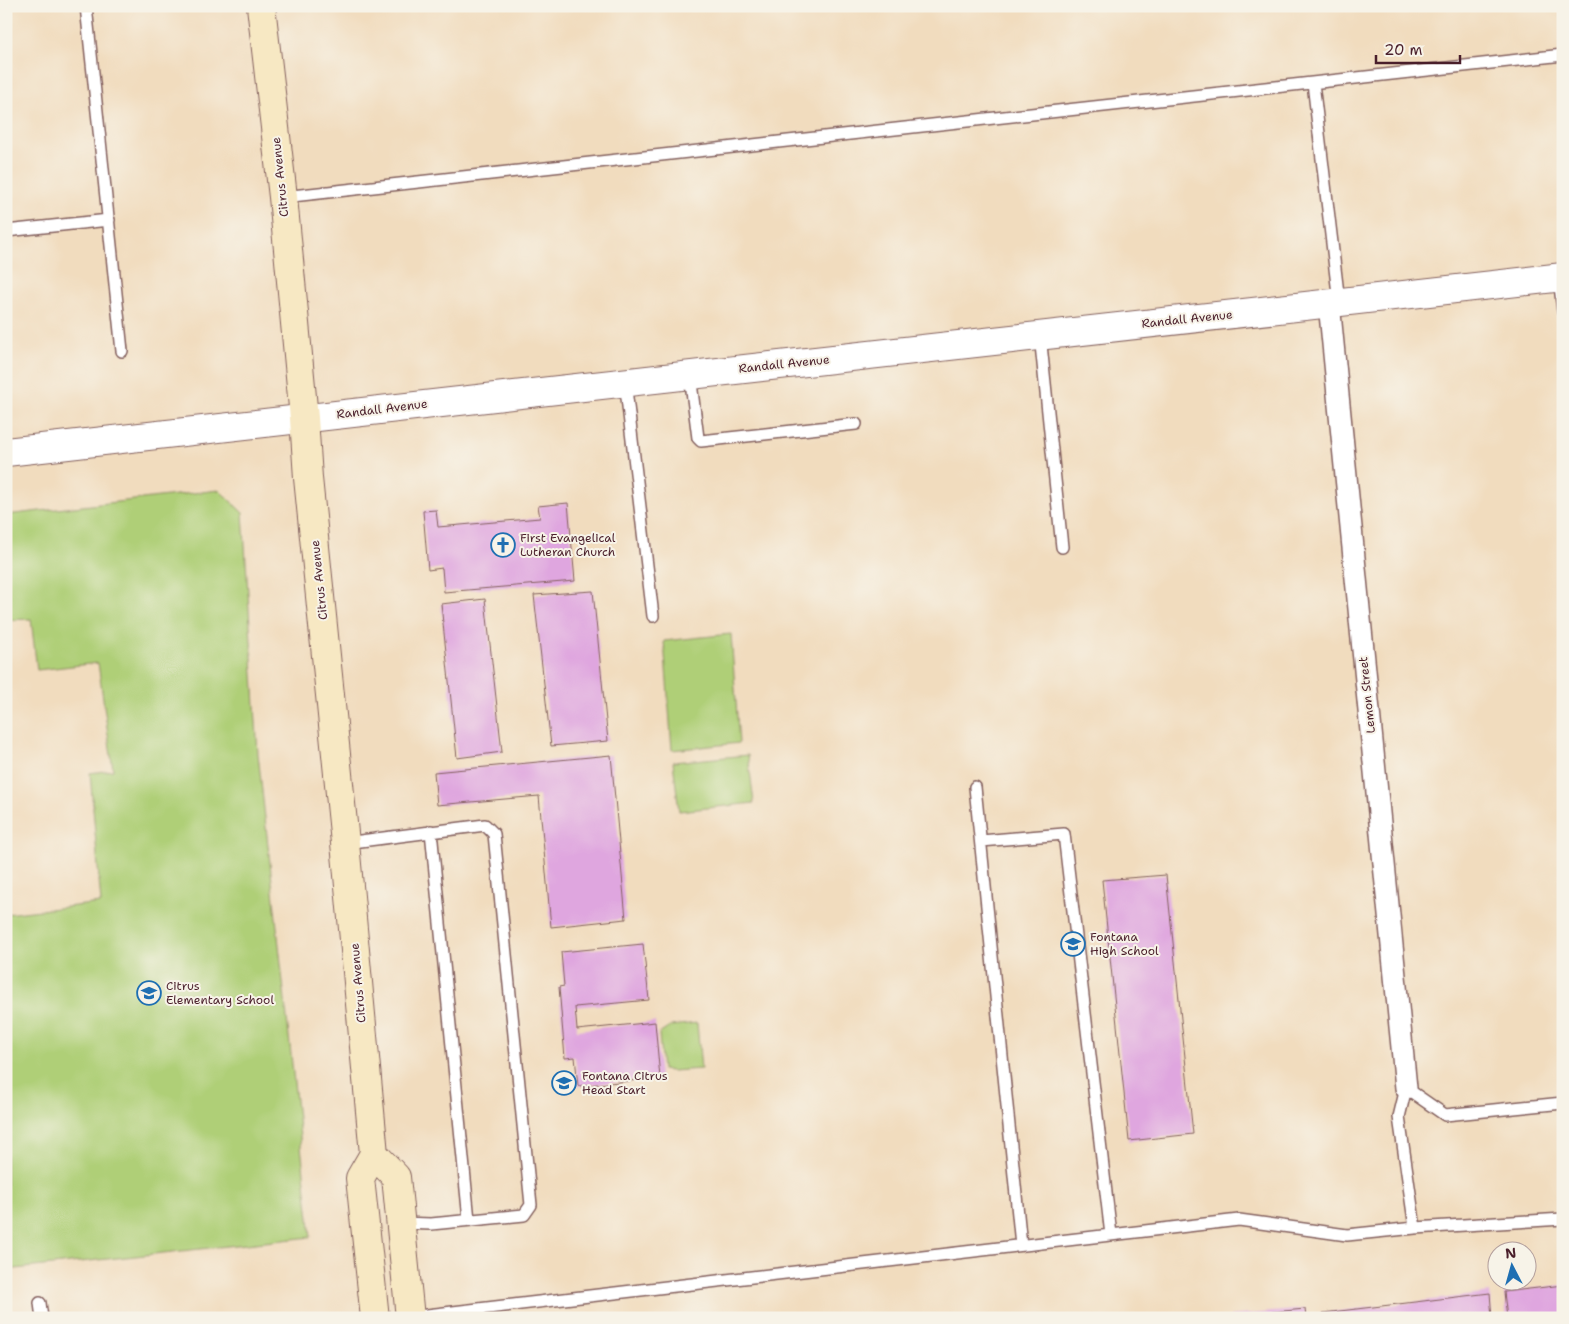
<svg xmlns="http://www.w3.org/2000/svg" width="1569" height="1324" viewBox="0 0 1569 1324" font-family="'Shantell Sans',sans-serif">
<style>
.green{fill:#afcf77;stroke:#7c7751}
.building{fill:#dfa6df}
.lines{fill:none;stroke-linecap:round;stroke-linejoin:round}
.service-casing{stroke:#84615e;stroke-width:14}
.minor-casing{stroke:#84615e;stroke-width:24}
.tertiary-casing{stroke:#84615e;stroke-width:30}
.secondary-casing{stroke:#84615e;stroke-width:30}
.service{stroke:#fff;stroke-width:11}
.minor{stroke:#fff;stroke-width:21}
.tertiary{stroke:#fff;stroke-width:28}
.secondary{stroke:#f7e8c3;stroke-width:28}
.labels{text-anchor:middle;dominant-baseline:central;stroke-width:4;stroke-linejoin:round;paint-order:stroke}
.street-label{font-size:12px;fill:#4a1f2b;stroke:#f7f3e8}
.poi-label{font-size:12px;fill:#4a1f2b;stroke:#f7f3e8;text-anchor:start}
</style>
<rect width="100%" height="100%" fill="#f7f3e8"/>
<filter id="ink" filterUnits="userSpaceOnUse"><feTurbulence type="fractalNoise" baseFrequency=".02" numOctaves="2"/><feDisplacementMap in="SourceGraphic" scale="10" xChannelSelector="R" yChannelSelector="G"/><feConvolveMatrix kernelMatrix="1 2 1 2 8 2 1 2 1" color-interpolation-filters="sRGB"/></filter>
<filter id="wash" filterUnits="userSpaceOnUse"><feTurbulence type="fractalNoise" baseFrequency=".0096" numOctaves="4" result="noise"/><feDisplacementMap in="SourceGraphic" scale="20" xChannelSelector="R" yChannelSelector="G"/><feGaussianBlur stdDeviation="1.12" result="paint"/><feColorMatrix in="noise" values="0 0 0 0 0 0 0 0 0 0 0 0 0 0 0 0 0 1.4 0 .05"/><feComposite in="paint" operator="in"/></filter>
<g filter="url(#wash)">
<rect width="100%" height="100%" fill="#f1dcbe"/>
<!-- green -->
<path class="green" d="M219,490L243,513L258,754L311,1237L6,1270V914L101,903L90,773L113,770L98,663L37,670L31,619L6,620V515Z
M731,634L739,743L672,750L664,641Z
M748,755L754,803L679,811L673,762Z
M697,1023L701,1069L672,1071L662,1070L659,1034L671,1026Z"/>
<g id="blocks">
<!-- building -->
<path class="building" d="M568,503L575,581L444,592L442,568L428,570L423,511L436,510L438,527L540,518L538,506Z
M593,591L608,741L551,746L534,595Z
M485,599L502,752L457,758L441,604Z
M611,755L626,919L551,927L539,796L437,805L434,772Z
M1166,875L1193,1134L1129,1141L1102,880Z
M643,944L649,1000L575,1007L577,1030L655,1022L660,1078L578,1086L575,1057L565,1058L559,987L564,986L561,952Z
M1563,1285V1318H1507L1504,1292Z
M1490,1293L1492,1318H1324L1323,1313Z
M1305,1309L1306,1318H1230V1316Z"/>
</g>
</g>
<g filter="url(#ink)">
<use href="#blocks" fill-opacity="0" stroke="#84615e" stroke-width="1"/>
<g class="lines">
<!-- service casing -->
<g class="service-casing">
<path id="service" d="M86,6L122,351
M1313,83L1339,302
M283,197L1563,55
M6,231L109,220
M1559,277L1563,312
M1040,335L1062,547
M690,375L698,438L701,441L856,424
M625,381L653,616
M975,787L1021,1245
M431,831L469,1220
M981,841L1064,834L1111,1235
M345,843L485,825L494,834L531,1205L524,1215L431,1224L401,1223
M1415,1228L1563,1219
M40,1303L42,1318
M410,1317L1239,1220L1347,1235L1415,1228L1399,1117L1406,1088L1445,1115L1563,1103"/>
</g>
<!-- minor casing -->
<g class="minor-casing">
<path id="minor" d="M1329,303L1406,1088"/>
</g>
<!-- tertiary casing -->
<g class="tertiary-casing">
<path id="tertiary" d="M6,452L1563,277"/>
</g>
<!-- secondary casing -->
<g class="secondary-casing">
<path id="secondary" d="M261,6L283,197L304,418L308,478L345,843L374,1154L360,1178L375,1318
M374,1154L396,1177L410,1318"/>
</g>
<!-- service -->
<use href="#service" class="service"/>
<!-- minor -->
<use href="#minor" class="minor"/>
<!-- tertiary -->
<use href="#tertiary" class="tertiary"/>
<!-- secondary -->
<use href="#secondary" class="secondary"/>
</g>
</g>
<!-- icons -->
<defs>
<g id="church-ring" transform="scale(1.25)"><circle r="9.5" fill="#f7f3e8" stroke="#1f6fb2" stroke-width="1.5"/><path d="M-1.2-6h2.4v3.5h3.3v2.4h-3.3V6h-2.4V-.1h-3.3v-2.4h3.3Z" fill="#1f6fb2"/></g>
<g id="school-ring" transform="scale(1.25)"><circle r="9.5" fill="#f7f3e8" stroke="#1f6fb2" stroke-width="1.5"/><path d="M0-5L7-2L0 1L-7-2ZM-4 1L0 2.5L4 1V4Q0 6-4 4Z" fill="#1f6fb2"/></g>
</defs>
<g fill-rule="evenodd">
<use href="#church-ring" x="503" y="545"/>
<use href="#school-ring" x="1073" y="944"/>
<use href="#school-ring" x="149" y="993"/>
<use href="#school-ring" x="564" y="1083"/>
</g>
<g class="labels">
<!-- street labels -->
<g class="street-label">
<text transform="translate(280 177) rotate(-96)">Citrus Avenue</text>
<text transform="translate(1187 319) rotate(-6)">Randall Avenue</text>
<text transform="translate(784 364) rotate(-6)">Randall Avenue</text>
<text transform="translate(382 409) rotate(-7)">Randall Avenue</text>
<text transform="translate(319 580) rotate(-96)">Citrus Avenue</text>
<text transform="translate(1367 695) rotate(-96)">Lemon Street</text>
<text transform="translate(358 983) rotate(-95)">Citrus Avenue</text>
</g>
<!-- poi labels -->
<g class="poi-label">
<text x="520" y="538">First Evangelical<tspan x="520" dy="14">Lutheran Church</tspan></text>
<text x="1090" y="937">Fontana<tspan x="1090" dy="14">High School</tspan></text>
<text x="166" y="986">Citrus<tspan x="166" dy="14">Elementary School</tspan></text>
<text x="582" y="1076">Fontana Citrus<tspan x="582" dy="14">Head Start</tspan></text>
</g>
</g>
<!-- margin -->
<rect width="1569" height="1324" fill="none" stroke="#f7f3e8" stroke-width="25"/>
<!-- north arrow -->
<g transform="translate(1512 1266) rotate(354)"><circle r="24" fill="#f7f3e8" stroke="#b29e9c"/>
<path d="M0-4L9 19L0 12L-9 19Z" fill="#1f6fb2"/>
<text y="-8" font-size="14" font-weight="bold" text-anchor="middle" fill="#4a1f2b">N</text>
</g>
<!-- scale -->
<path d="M1376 55v8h84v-8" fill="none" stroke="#4a1f2b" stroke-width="2.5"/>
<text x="1384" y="55" font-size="15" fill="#4a1f2b" stroke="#f7f3e8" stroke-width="4" paint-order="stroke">20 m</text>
</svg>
